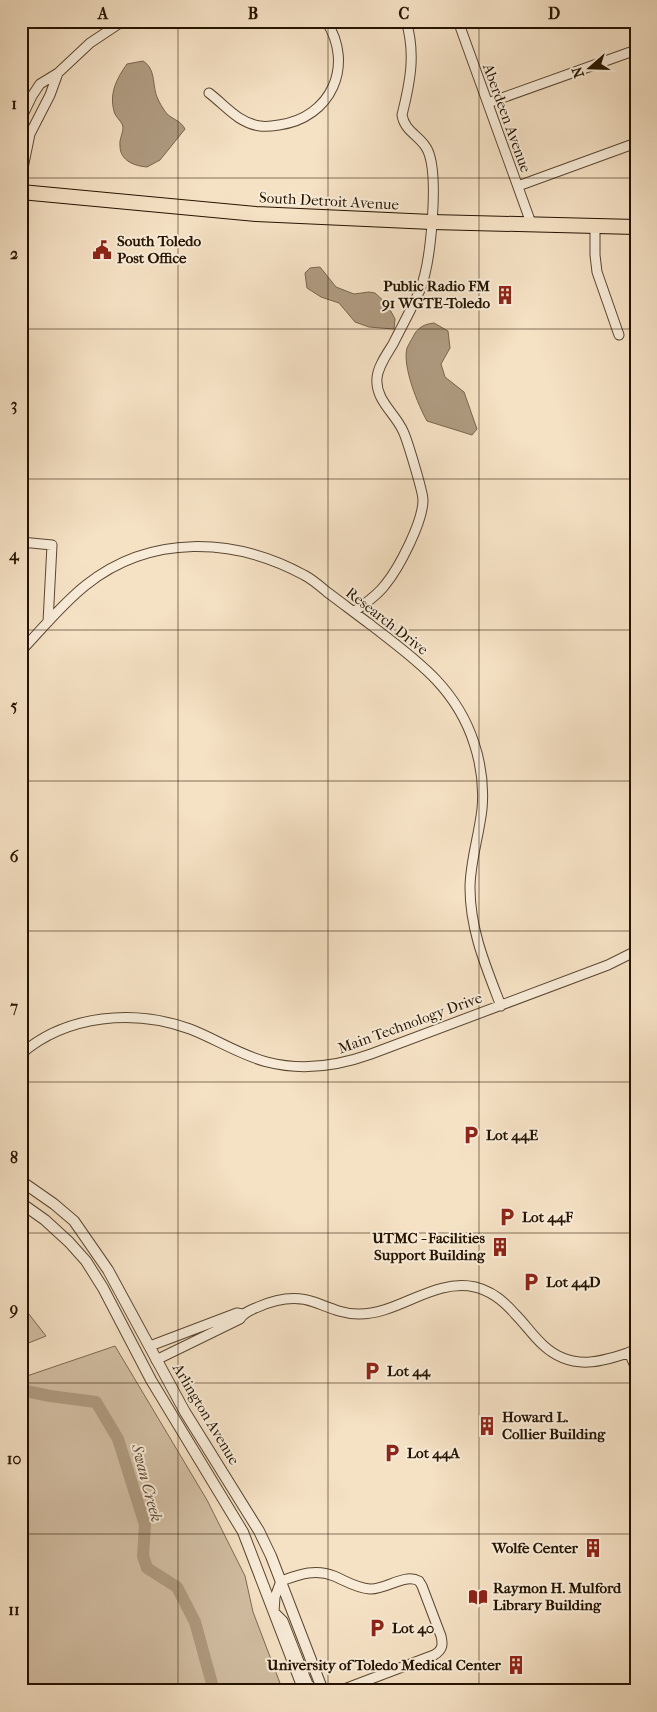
<svg xmlns="http://www.w3.org/2000/svg" width="657" height="1712" viewBox="0 0 657 1712" font-family="'IM FELL French Canon',serif">
<style>
.green{fill:#d2bea3;stroke:#7c6952}
.water{fill:#af9b81;stroke:#78654d}
.lines{fill:none;stroke-linecap:round;stroke-linejoin:round}
.river{stroke:#af9b81;stroke-width:12}
.minor-casing{stroke:#5a4731;stroke-width:11}
.tertiary-casing{stroke:#5a4731;stroke-width:12}
.primary-casing{stroke:#261400;stroke-width:16}
.minor{stroke:#f8ecd9;stroke-width:9}
.tertiary{stroke:#f8ecd9;stroke-width:10}
.primary{stroke:#f5e1c4;stroke-width:14}
.rail-casing{stroke:#261400;stroke-width:4}
.rail{stroke:#f8ecd9;stroke-width:2;stroke-dasharray:5.5;stroke-linecap:butt}
.grid{fill:none;stroke:#261400;stroke-width:1;stroke-opacity:0.55}
.labels{text-anchor:middle;dominant-baseline:central;stroke-width:4;stroke-linejoin:round;paint-order:stroke}
.street-label{font-size:15px;fill:#261400;stroke:#f8ecd9}
.poi-label{font-size:15px;font-weight:bold;fill:#261400;stroke:#f8ecd9;text-anchor:start}
.water-label{font-size:16px;font-style:italic;fill:#5d4a34;stroke:#f8ecd9}
.neatline{fill:none;stroke:#261400;stroke-width:2}
.grid-label{font-size:16px;text-anchor:middle;font-weight:bold;fill:#261400}
</style>
<rect width="100%" height="100%" fill="#f5e1c4"/>
<filter id="stains"><feTurbulence type="fractalNoise" baseFrequency=".004" numOctaves="4"/><feColorMatrix values="0 0 0 0 .2 0 0 0 0 .09 0 0 0 0 .02 0 0 0 .5 -.17"/></filter>
<radialGradient id="worn" r=".72"><stop offset=".6" stop-color="#630" stop-opacity="0"/><stop offset="1" stop-color="#630" stop-opacity=".3"/></radialGradient>
<!-- green -->
<path class="green" d="M21,1304L46,1336L21,1346Z
M115,1346L207,1500L245,1576L253,1612L283,1691H21V1378Z"/>
<!-- water -->
<path class="water" d="M143,61C156,69 152,84 157,97C159,102 163,109 167,114C174,120 181,121 185,129L160,160L147,167C135,166 120,161 120,146C119,139 123,134 123,127C122,121 115,117 114,111C109,93 117,78 127,64Z
M320,267L336,287L354,294L369,292L375,293L387,304L395,319L394,329L369,327L355,322L339,303L321,297L307,288L305,273L310,268Z
M434,323L448,331L450,348L441,364L445,377L464,392L477,429L472,435L427,421C418,405 402,366 407,348C409,344 411,340 413,337C417,328 424,324 434,323Z"/>
<g class="lines">
<!-- river -->
<path class="river" d="M21,1390L50,1396L96,1402L118,1439L145,1525L143,1556L147,1568L177,1587L195,1622L214,1691"/>
<!-- minor casing -->
<g class="minor-casing">
<path id="minor" d="M458,21L531,223
M209,93C225,105 238,123 260,126C266,127 273,126 279,125C331,118 355,65 326,21
M488,103L636,50
M21,119L32,96L40,84L58,73L90,43L123,21
M21,178L30,134L50,95L58,73
M518,186L636,143
M595,226V255L597,272L619,335
M21,542L52,545L48,622
M354,612C364,604 377,596 385,585C399,568 423,522 423,500C423,492 407,439 403,431C395,413 375,400 377,378C378,366 387,354 393,344C402,326 412,308 420,290C431,263 439,177 428,151C422,136 405,133 402,115C410,83 416,54 406,21
M21,651C42,629 62,604 86,585C150,534 234,537 304,575C312,579 320,586 327,592C342,603 356,614 371,625C415,659 456,687 474,743C481,764 484,787 482,809C479,836 470,862 470,888C470,930 486,967 501,1006
M21,1054C67,1014 135,1009 190,1029C216,1039 240,1055 267,1062C302,1071 338,1066 371,1054L608,965L636,951
M150,1346L237,1313L243,1314
M629,1352L636,1369
M156,1360L240,1319C244,1312 251,1310 258,1307C276,1299 295,1295 314,1302C328,1307 342,1314 358,1314C398,1315 433,1278 475,1287C492,1291 504,1301 515,1314C525,1324 533,1336 543,1345C572,1372 603,1362 636,1350
M315,1691L308,1684L305,1677L283,1621L274,1612L275,1597L281,1581C298,1575 315,1568 334,1576C346,1581 356,1588 370,1589C386,1590 404,1573 419,1581L422,1586L441,1636C443,1644 443,1650 434,1655L339,1691"/>
</g>
<!-- tertiary casing -->
<g class="tertiary-casing">
<path id="tertiary" d="M21,1181L54,1204L74,1221L108,1270L185,1412L259,1531L271,1556L323,1691
M21,1203L45,1220L69,1242L86,1261L103,1288L151,1380L243,1532L304,1691"/>
</g>
<!-- primary casing -->
<g class="primary-casing">
<path id="primary" d="M21,192L256,214L432,222L636,227"/>
</g>
<!-- minor -->
<use href="#minor" class="minor"/>
<!-- tertiary -->
<use href="#tertiary" class="tertiary"/>
<!-- primary -->
<use href="#primary" class="primary"/>
<!-- rail casing -->
<g class="rail-casing">
<path id="rail" d="M21,1366L25,1365"/>
</g>
<!-- rail -->
<use href="#rail" class="rail"/>
</g>
<!-- grid -->
<path class="grid" d="M178,21V1691M328,21V1691M479,21V1691M21,178H636M21,329H636M21,479H636M21,630H636M21,781H636M21,931H636M21,1082H636M21,1233H636M21,1383H636M21,1534H636"/>
<!-- icons -->
<defs>
<g id="civic-bare" transform="scale(1.5)"><path d="M-.6-6.5H3V-4.5H.6V-3L4-1V1h2V6H-6V1h2V-1L-.6-3ZM-1.2 2.5V6h2.4V2.5Z" fill="#8f2418" stroke="#f8ecd9" stroke-width="2.5" paint-order="stroke"/></g>
<g id="building-bare" transform="scale(1.5)"><path d="M-4-6H4V6H1V3H-1V6H-4ZM-2.5-4.3h1.7v1.8h-1.7ZM.8-4.3h1.7v1.8H.8ZM-2.5-1h1.7V.8h-1.7ZM.8-1h1.7V.8H.8Z" fill="#8f2418" stroke="#f8ecd9" stroke-width="2.5" paint-order="stroke"/></g>
<g id="parking-bare" transform="scale(1.5)"><path d="M-3.5-5.5H1a3.5 3.5 0 0 1 0 7H-1V5.5H-3.5ZM-1-3.4V-.6H.8a1.4 1.4 0 0 0 0-2.8Z" fill="#8f2418" stroke="#f8ecd9" stroke-width="2.5" paint-order="stroke"/></g>
<g id="library-bare" transform="scale(1.5)"><path d="M-6-4Q-3-5.5-.7-3.5V5Q-3 3-6 4ZM6-4Q3-5.5 .7-3.5V5Q3 3 6 4Z" fill="#8f2418" stroke="#f8ecd9" stroke-width="2.5" paint-order="stroke"/></g>
</defs>
<g fill-rule="evenodd">
<use href="#civic-bare" x="102" y="250"/>
<use href="#building-bare" x="505" y="295"/>
<use href="#parking-bare" x="471" y="1135"/>
<use href="#parking-bare" x="507" y="1217"/>
<use href="#building-bare" x="500" y="1247"/>
<use href="#parking-bare" x="531" y="1282"/>
<use href="#parking-bare" x="372" y="1371"/>
<use href="#building-bare" x="487" y="1426"/>
<use href="#parking-bare" x="392" y="1453"/>
<use href="#building-bare" x="593" y="1548"/>
<use href="#library-bare" x="478" y="1597"/>
<use href="#parking-bare" x="377" y="1628"/>
<use href="#building-bare" x="516" y="1665"/>
</g>
<g class="labels">
<!-- street labels -->
<g class="street-label">
<text transform="translate(507 118) rotate(70)">Aberdeen Avenue</text>
<text transform="translate(329 201) rotate(3)">South Detroit Avenue</text>
<text transform="translate(387 621) rotate(38)">Research Drive</text>
<text transform="translate(410 1023) rotate(-20)">Main Technology Drive</text>
<text transform="translate(206 1414) rotate(59)">Arlington Avenue</text>
</g>
<!-- poi labels -->
<g class="poi-label">
<text x="117" y="241">South Toledo<tspan x="117" dy="17">Post Office</tspan></text>
<text x="490" y="286" text-anchor="end">Public Radio FM<tspan x="490" dy="17">91 WGTE-Toledo</tspan></text>
<text x="486" y="1135">Lot 44E</text>
<text x="522" y="1217">Lot 44F</text>
<text x="485" y="1238" text-anchor="end">UTMC - Facilities<tspan x="485" dy="17">Support Building</tspan></text>
<text x="546" y="1282">Lot 44D</text>
<text x="387" y="1371">Lot 44</text>
<text x="502" y="1417">Howard L.<tspan x="502" dy="17">Collier Building</tspan></text>
<text x="407" y="1453">Lot 44A</text>
<text x="578" y="1548" text-anchor="end">Wolfe Center</text>
<text x="493" y="1588">Raymon H. Mulford<tspan x="493" dy="17">Library Building</tspan></text>
<text x="392" y="1628">Lot 40</text>
<text x="501" y="1665" text-anchor="end">University of Toledo Medical Center</text>
</g>
<!-- water labels -->
<g class="water-label">
<text transform="translate(147 1483) rotate(75)">Swan Creek</text>
</g>
</g>
<!-- margin -->
<rect width="657" height="1712" fill="none" stroke="#f5e1c4" stroke-width="55"/>
<!-- north arrow -->
<g transform="translate(590 68) rotate(250)" stroke="#f8ecd9" stroke-width="4" paint-order="stroke">
<path d="M0-4L9 19L0 12L-9 19Z" fill="#261400"/>
<text y="-8" font-size="14" font-weight="bold" text-anchor="middle" fill="#261400">N</text>
</g>
<rect x="28" y="28" width="602" height="1656" class="neatline"/>
<g class="grid-label">
<text x="103" y="19">A</text>
<text x="253" y="19">B</text>
<text x="404" y="19">C</text>
<text x="554" y="19">D</text>
<text x="14" y="109">1</text>
<text x="14" y="259">2</text>
<text x="14" y="410">3</text>
<text x="14" y="560">4</text>
<text x="14" y="711">5</text>
<text x="14" y="862">6</text>
<text x="14" y="1012">7</text>
<text x="14" y="1163">8</text>
<text x="14" y="1314">9</text>
<text x="14" y="1464">10</text>
<text x="14" y="1615">11</text>
</g>
<rect width="100%" height="100%" filter="url(#stains)"/>
<rect width="100%" height="100%" fill="url(#worn)"/>
</svg>
